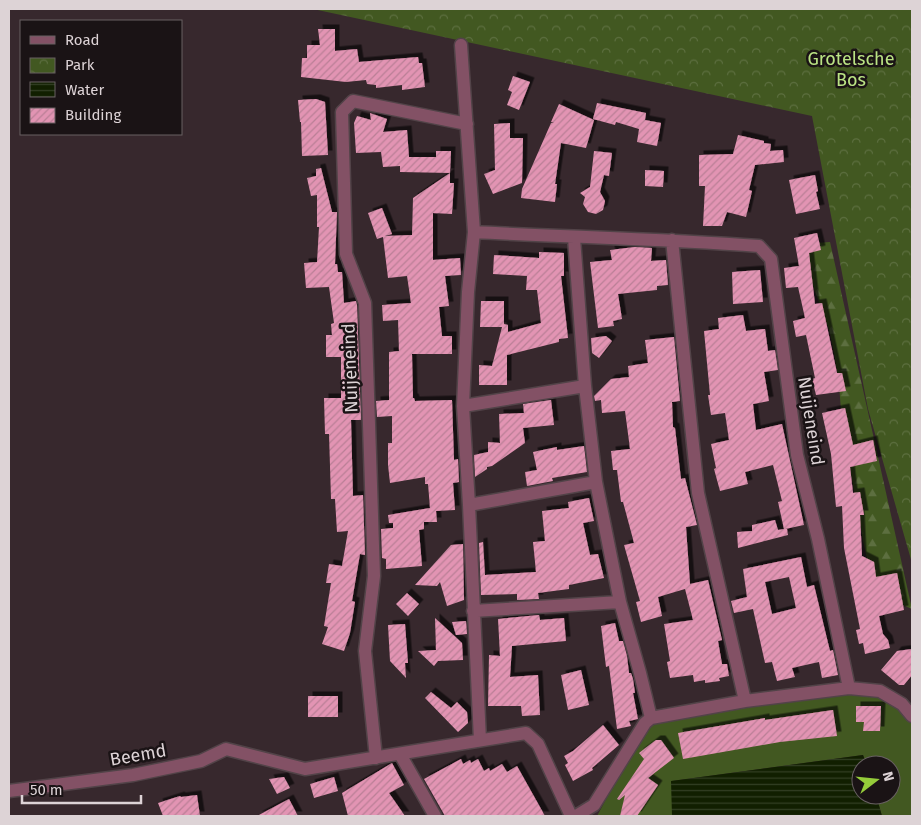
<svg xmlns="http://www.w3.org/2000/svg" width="921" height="825" viewBox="0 0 921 825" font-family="'Fira Sans',sans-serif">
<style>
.grass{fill:#425821}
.forest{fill:url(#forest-firs)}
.park{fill:url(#park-crowns)}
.water{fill:url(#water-rules)}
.building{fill:url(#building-hatch);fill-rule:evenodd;filter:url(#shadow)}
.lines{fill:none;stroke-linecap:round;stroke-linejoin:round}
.minor-casing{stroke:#524348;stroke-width:15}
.minor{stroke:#835165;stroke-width:12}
.labels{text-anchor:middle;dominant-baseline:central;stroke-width:5;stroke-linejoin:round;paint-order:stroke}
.park-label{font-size:18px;fill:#bae384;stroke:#1a1315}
.street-label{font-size:18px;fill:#ddd3d6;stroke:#1a1315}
</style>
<defs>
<pattern id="forest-firs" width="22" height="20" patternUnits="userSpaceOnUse" patternTransform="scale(1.25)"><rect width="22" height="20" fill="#425821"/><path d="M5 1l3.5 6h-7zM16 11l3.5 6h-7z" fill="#5d6f40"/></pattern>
<pattern id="park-crowns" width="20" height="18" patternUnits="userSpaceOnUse" patternTransform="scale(1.25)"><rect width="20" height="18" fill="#425821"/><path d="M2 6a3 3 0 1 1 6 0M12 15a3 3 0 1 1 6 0" fill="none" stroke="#5d6f40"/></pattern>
<pattern id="water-rules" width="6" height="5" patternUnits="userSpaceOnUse" patternTransform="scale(1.25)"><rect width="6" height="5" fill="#111f00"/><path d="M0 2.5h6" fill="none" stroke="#333f24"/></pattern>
<pattern id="building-hatch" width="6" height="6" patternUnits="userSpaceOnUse" patternTransform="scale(1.25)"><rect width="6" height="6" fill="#e294b3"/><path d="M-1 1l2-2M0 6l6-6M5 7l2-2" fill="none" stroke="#ba7f96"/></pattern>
<filter id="shadow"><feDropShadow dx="4.5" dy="-4.5" stdDeviation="0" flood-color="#0009"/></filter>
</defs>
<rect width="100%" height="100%" fill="#37282d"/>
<!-- grass -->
<path class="grass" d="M856,689L891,700L912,720V816H882L876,795H891V765H867L863,755L672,781V816H597L639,738L651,726L664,718Z"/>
<!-- forest -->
<path class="forest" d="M830,242L912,609L893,601L869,568L863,540L842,424L839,384L834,352L829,329L807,270L804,244Z"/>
<!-- park -->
<path class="park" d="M313,9H912V563L868,409L812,116Z"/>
<!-- water -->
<path class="water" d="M863,755L867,765H861V795H876L882,816H672L671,781Z"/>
<!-- building -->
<path class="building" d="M318,29H335V51L357,49L359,62L418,57L419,63H422L425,87L402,90V85L376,88V85L367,84L366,80L346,82L301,77L302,58H307V45H320Z
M513,76L530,82L519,110L507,105L512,92L508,90Z
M316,99L325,102L328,155L302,156L301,122H300L298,100Z
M597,103L646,113L645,120L661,123L657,146L637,142L639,129L616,122L615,125L593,119Z
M559,104L594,120L586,148L561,143L555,184H557L555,202L521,198L522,189L551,123H554L551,122Z
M370,113L387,119L383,132L407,130L409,157H436V151H451L450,173L400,172V166L383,167L381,152L356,153L354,123L357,116L371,120Z
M510,123V138H523L522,183L493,194L484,174L495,170L494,124Z
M738,135L764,141V143L771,144L770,151L783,150L784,162L755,165L749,190L752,191L746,217L727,212L722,226H703L705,186H699V155L733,154Z
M594,151L612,153L609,176L604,175L600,192L605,201L603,210L596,214L588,212L583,204L585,197L580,193L590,187Z
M321,168L332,212H337L335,264H337L338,272H342L344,303L356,301L357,305L361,420H351L353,496L363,495L365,555L360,554L352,601L355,602L350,633L344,651L322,644L328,627L324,626L331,583H326L329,564L342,566L348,531L337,532L335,499H331L329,434H325L324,398H341V357H326V335H332L331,324L334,323L329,287L306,288L304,263L317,262L319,227H317V195L311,196L307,178L316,176V169Z
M645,170L664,171L663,187L645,186Z
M450,173V183H454L452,214L433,213V260L460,258L461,275L445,276L449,306L439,307L442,336H452V354H412L413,398H414L415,401L452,400L454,460L458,459L459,482L453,483L455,510L436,511L437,522H424V529L419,530L422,566L386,569V559L382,558L381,529L393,528V523H389L388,515L430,508L428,484H425V477L390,483L388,465V443H392V416L377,417L376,401L389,400V352L399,351L398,320L383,321L382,305L411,303L407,276L388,278L383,237L377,239L368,213L382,208L392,234L385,236L412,235L413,198Z
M815,175L818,191L816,192L820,209L796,214L789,180Z
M817,233L821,250L809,253L815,304L822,303L837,373H842L846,391L816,395L812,379L815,378L806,335L796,337L793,321L805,318L798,287L786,288L784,268L799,266L794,238Z
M635,247L652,248L651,261L666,260L668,285L657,286V290L618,294L622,319L613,321L614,326L598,328L590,262L612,260L610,250Z
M539,252L564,253V276H561L568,338L559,339V342L507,355V385H479V365L492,366L502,327H480L481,301H504V324L508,325V332L541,323L537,290H526L527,276L493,274L494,255L539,258Z
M760,270L763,302L733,304L732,272Z
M743,315L746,331L765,329L768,351L775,350L778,370L764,372L769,401L753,404L756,430L782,424L804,525L785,529H787L788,535L738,548L737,532L752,531V525L775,520L778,530L784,529L778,502L782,501L773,465L745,472L748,484L720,491L714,469L716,468L711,444L729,440L725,413L711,415L708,395H710L704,331L719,329L718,318Z
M606,336L612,341L599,358L592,353L591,338Z
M674,337L680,401L672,402L673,427L675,428L681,479L685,478L697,525L686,527L690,584L708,580L722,640L718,641L722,664H727L729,676L719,678L720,681L705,683V680L694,682L693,675L670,678L667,662L670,661L664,624L693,620L685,589L658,597L662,616L641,622L636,602L640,601L624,545L634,543L623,502H621L617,470H613L611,451L630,449L625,411L602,413L601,400L595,401L594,396L611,379L629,377L628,366L648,363L645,340Z
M551,400L554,425L523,428L525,443L492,466L487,467V469L475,477L474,455L488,452V442L500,443L499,414L524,413L523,404Z
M845,408L853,445L873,440L877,461L850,467L853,493L860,492L864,515H860L862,556L874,562L876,577L897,573L904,610L879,616L883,634L888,640L890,648L865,654L863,643L859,644L856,630L860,629L844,548L842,506L836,507L831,454L822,413Z
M584,446L587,472L552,478L553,481L527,486L525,472L537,470L533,452L557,447V450Z
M589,498L594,521L583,523L590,555L598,554L604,578L569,585V589L538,593L539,599L517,600V594L481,595L479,543L483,542L485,575L536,572L533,542L545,541L542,511L569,508L568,502Z
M463,544L464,600L447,606L440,582L437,586L415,585L451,545Z
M801,557L807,587L814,585L830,651L833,650L838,675L822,678L819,662L792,668L795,677L777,681L772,662L765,663L753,609L734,613L731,601L747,597L743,569ZM789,577L796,608L772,614L765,582Z
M407,593L419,604L408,616L396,604Z
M539,615L540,620L564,618L566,641L512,646L510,677L538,675L540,715L522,716L521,706H488L489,655L500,656L498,619Z
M435,618L462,643L463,660L438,661L434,666L418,651L436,650Z
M466,621L467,634L456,635L452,622Z
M615,623L619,641H623L627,656L629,673H631L633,679L635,693H633L638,719L629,721L631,726L617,729L609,666L606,667L601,626Z
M405,624L408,663H405L406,678L390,661L388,625Z
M912,649V675L904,685H899L881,670L897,651Z
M581,670L589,705L568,710L561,675Z
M431,692L451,708L457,702L467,712L468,723L458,732L425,698Z
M308,696H338V717H308Z
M856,706H881L880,731H863L864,722H856Z
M833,710L837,736L780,742L683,759L678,733L765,718V720Z
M603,725L619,745L592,768L593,770L573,781L565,765L568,763L564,756L573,751Z
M656,740H661L674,758L648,778L658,785L637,816H620L625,795L619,800L617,799L644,759L639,753Z
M461,759L463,764L470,760L471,763L478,759L484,771L489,768L490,771L502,764L507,772L517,766L545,816H445L424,779Z
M392,763L404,785L389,793L405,816H348L342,793Z
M284,777L290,788L277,794L269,779Z
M334,777L338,791L314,798L310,784Z
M197,795L200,816H163L158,803L180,796L181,797Z
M289,799L298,816H257Z"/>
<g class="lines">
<!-- minor casing -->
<g class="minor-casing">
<path id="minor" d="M461,45L474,232L468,292L463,406L469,505L480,740
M474,232C569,237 664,239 759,246L771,259L797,455L818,539L849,688
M574,238L585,386L596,482L620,602L640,673L651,718
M672,240L698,493L745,701
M463,406L585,386
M469,505L596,482
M473,611L620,602
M400,754L435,816
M376,758L365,651L374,576L365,303L346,254L342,112L353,101L467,124
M9,791L133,775L201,761L226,749L305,769L526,733L538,744L571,816
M576,816L594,805L645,723L651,718L745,701L849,688L880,691L902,704L912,716"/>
</g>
<!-- minor -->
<use href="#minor" class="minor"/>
</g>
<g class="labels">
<!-- park labels -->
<g class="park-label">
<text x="851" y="59">Grotelsche<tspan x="851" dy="21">Bos</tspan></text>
</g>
<!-- street labels -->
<g class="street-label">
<text transform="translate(350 368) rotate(-92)">Nuijeneind</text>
<text transform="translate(811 421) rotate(81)">Nuijeneind</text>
<text transform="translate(138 755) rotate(-10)">Beemd</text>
</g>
</g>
<!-- border -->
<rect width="921" height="825" fill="none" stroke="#ddd3d6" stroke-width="20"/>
<!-- legend -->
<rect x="20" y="20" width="162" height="115" fill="#1a1315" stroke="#686062"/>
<rect x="30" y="36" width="25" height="8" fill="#835165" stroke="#686062"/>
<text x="65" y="45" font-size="15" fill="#ddd3d6">Road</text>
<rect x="30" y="58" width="25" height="15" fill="url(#park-crowns)" stroke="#686062"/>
<text x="65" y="70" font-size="15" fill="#ddd3d6">Park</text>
<rect x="30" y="82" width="25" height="15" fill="url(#water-rules)" stroke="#686062"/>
<text x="65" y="95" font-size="15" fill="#ddd3d6">Water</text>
<rect x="30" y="108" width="25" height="15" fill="url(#building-hatch)" stroke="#686062"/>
<text x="65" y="120" font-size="15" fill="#ddd3d6">Building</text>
<!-- north arrow -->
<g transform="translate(876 780) rotate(74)"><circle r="24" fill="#1a1315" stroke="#686062"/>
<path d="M0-4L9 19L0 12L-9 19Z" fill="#95cc3a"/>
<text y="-8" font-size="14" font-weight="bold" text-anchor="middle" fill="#ddd3d6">N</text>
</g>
<!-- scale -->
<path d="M22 795v8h119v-8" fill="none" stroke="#ddd3d6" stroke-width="2.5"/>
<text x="30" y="795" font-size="15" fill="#ddd3d6" stroke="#1a1315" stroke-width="4" paint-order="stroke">50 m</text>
</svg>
